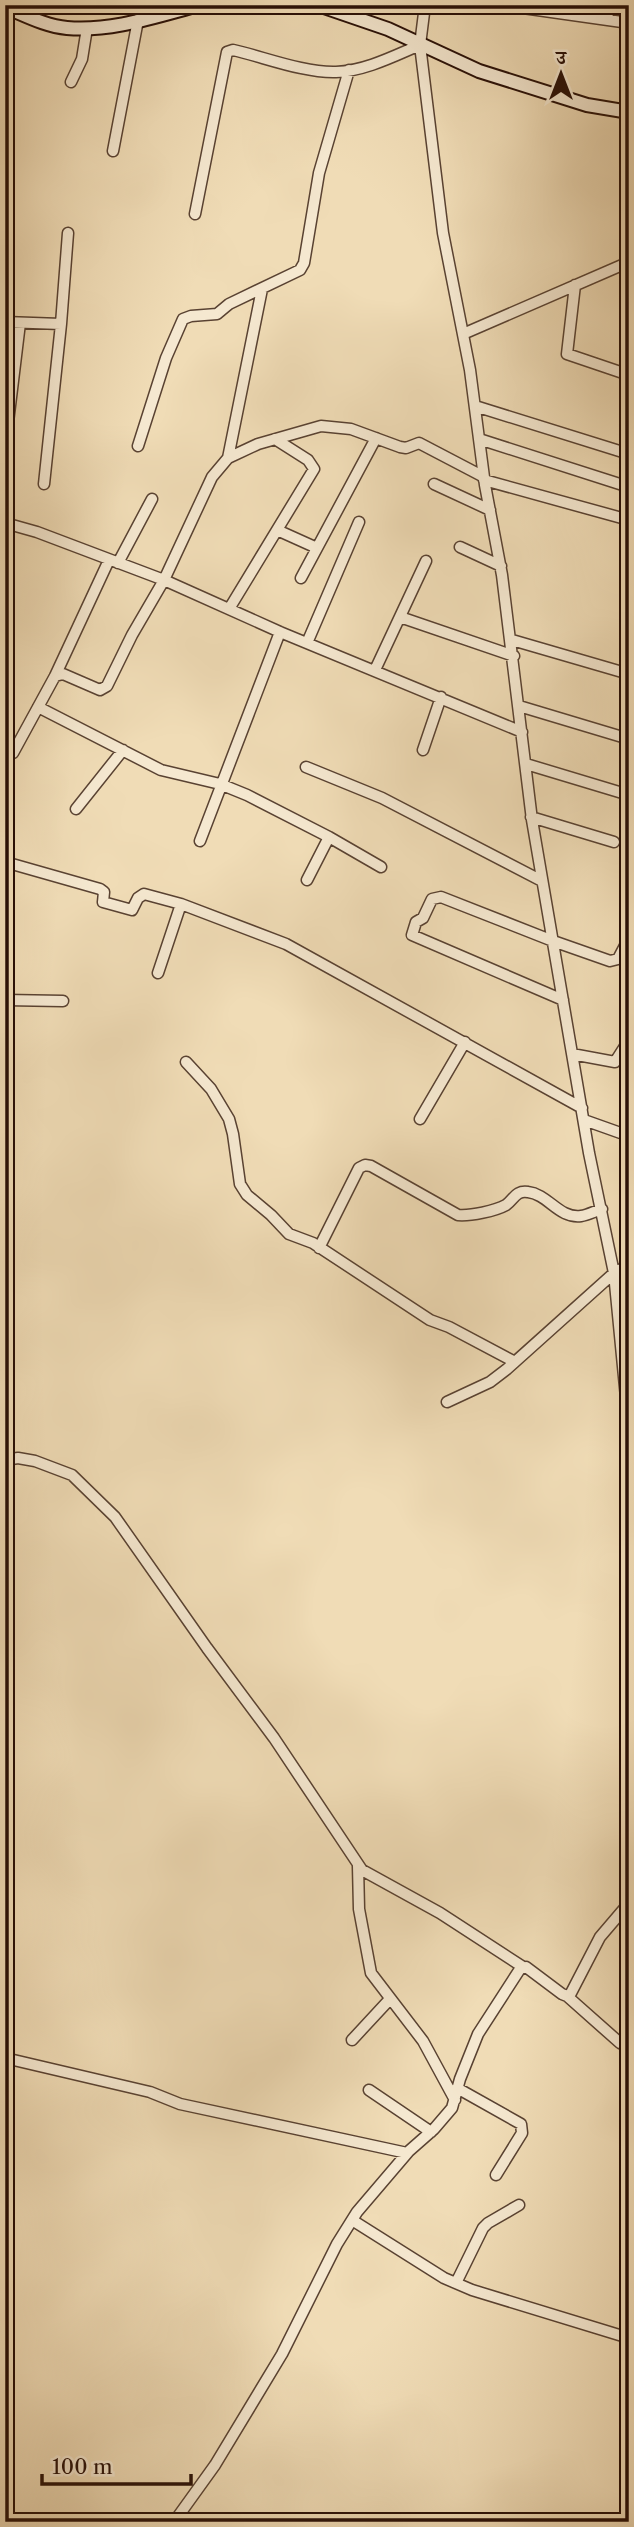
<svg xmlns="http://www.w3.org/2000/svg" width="634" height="2527" viewBox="0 0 634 2527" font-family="'Libre Caslon Text','Noto Serif Devanagari',serif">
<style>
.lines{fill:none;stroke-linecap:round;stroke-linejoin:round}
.street-casing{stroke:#594232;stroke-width:13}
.secondary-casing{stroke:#270e06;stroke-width:16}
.street{stroke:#f5e8d0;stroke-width:10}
.secondary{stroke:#f5e8d0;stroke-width:12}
</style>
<rect width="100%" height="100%" fill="#f0dcb6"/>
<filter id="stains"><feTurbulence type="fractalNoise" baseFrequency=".00286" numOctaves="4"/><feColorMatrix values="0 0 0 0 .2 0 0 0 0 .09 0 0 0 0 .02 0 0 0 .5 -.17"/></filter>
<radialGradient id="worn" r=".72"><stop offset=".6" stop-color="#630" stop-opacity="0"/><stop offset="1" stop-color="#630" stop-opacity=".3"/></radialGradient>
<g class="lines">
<!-- street casing -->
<g class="street-casing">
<path id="street" d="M425,5L420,45L443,233L470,370L485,485L502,575L532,820L589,1153L614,1273L629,1429
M502,5L629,23
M607,20L609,5
M71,82L82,59L87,28
M113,151L138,20
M195,214L227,52L233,50C264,57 304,73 336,72C365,71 394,56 420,45
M575,285L567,354L629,375
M5,322L61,324
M463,334L629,262
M475,406L629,454
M479,439L629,487
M138,446L166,358L183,319L191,316L217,314L229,304L300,270L304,263L319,173L349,70
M5,447L20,323
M228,458L262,289
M484,480L629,520
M44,484L61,324L68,233
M434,484L490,510
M5,523L37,532L164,580L280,632L522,732
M277,530L317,548
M460,547L501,566
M118,563L152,499
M301,578L376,438
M229,609L314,469L308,460L275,439
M400,617L514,656
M512,640L629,674
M307,643L359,522
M375,670L426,561
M55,676L109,560
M519,706L629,739
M38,707L161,770L220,784L247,795L329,837L381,867
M423,750L441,697
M13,753L55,676L63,674L100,690L107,686L132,635L164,580L212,477L228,458L258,444L321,426L351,429L400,447L406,448L419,443L484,477
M526,764L629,795
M306,767L382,798L542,881
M76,809L123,750
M531,817L614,842
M200,841L280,632
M5,862L100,889L104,892L103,902L132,910L138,898L144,894L181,904L286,944L582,1108
M307,880L329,837
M158,973L181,904
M5,1000L63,1001
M563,1000L412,935L416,922L423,918L432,899L441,897L553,941L610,961L618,959L629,938
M572,1054L615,1062L629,1040
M186,1062L211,1089L229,1119L233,1134L240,1184L247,1195L271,1215L289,1234L313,1243L430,1320L449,1327L515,1362
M420,1119L465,1042
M584,1120L629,1136
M319,1248L359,1168L365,1165L371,1166L458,1215C471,1216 495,1211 506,1205C514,1199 516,1190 528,1192C548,1194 559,1219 581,1216C588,1215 595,1211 602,1209
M447,1402L490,1382L507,1369L614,1273L629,1265
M5,1460L18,1458L35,1461L72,1475L115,1517L207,1648L274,1738L362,1870L440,1913L523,1967
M358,1866L359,1909L371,1973L423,2041L455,2100
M567,1996L620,2043L629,2047
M352,2040L390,1999
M5,2058L150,2092L180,2104L407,2153
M457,2088L521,2124L522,2133L496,2175
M369,2090L431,2132
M352,2220L444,2278L472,2290L629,2338
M456,2283L483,2228L488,2223L519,2205
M174,2522L215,2465L282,2354L337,2244L357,2212L409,2151L434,2129L452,2108L460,2079L478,2034L520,1969L526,1967L562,1994L567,1996L571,1993L600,1937L629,1903"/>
</g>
<!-- secondary casing -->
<g class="secondary-casing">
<path id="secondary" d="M318,5L388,29L479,71L587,105L629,112
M5,7C25,15 45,26 67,28C111,32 157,16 199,5"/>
</g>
<!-- street -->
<use href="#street" class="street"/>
<!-- secondary -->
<use href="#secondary" class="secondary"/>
</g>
<!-- margin -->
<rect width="634" height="2527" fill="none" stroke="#f0dcb6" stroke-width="28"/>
<rect x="7" y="7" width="620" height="2513" fill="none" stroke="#270e06" stroke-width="3.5"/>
<rect x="14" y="14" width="606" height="2499" fill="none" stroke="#270e06" stroke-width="2"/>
<!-- north arrow -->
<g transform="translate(561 74)" stroke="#f5e8d0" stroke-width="5" paint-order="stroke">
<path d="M0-5L12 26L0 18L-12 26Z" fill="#270e06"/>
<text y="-10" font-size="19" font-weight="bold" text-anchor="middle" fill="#270e06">उ</text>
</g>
<!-- scale -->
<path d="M42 2474v10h149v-10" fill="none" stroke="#270e06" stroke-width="3.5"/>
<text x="52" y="2474" font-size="21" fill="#270e06" stroke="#f5e8d0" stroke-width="5" paint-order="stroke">100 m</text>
<rect width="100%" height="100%" filter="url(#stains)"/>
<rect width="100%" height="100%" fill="url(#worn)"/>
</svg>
